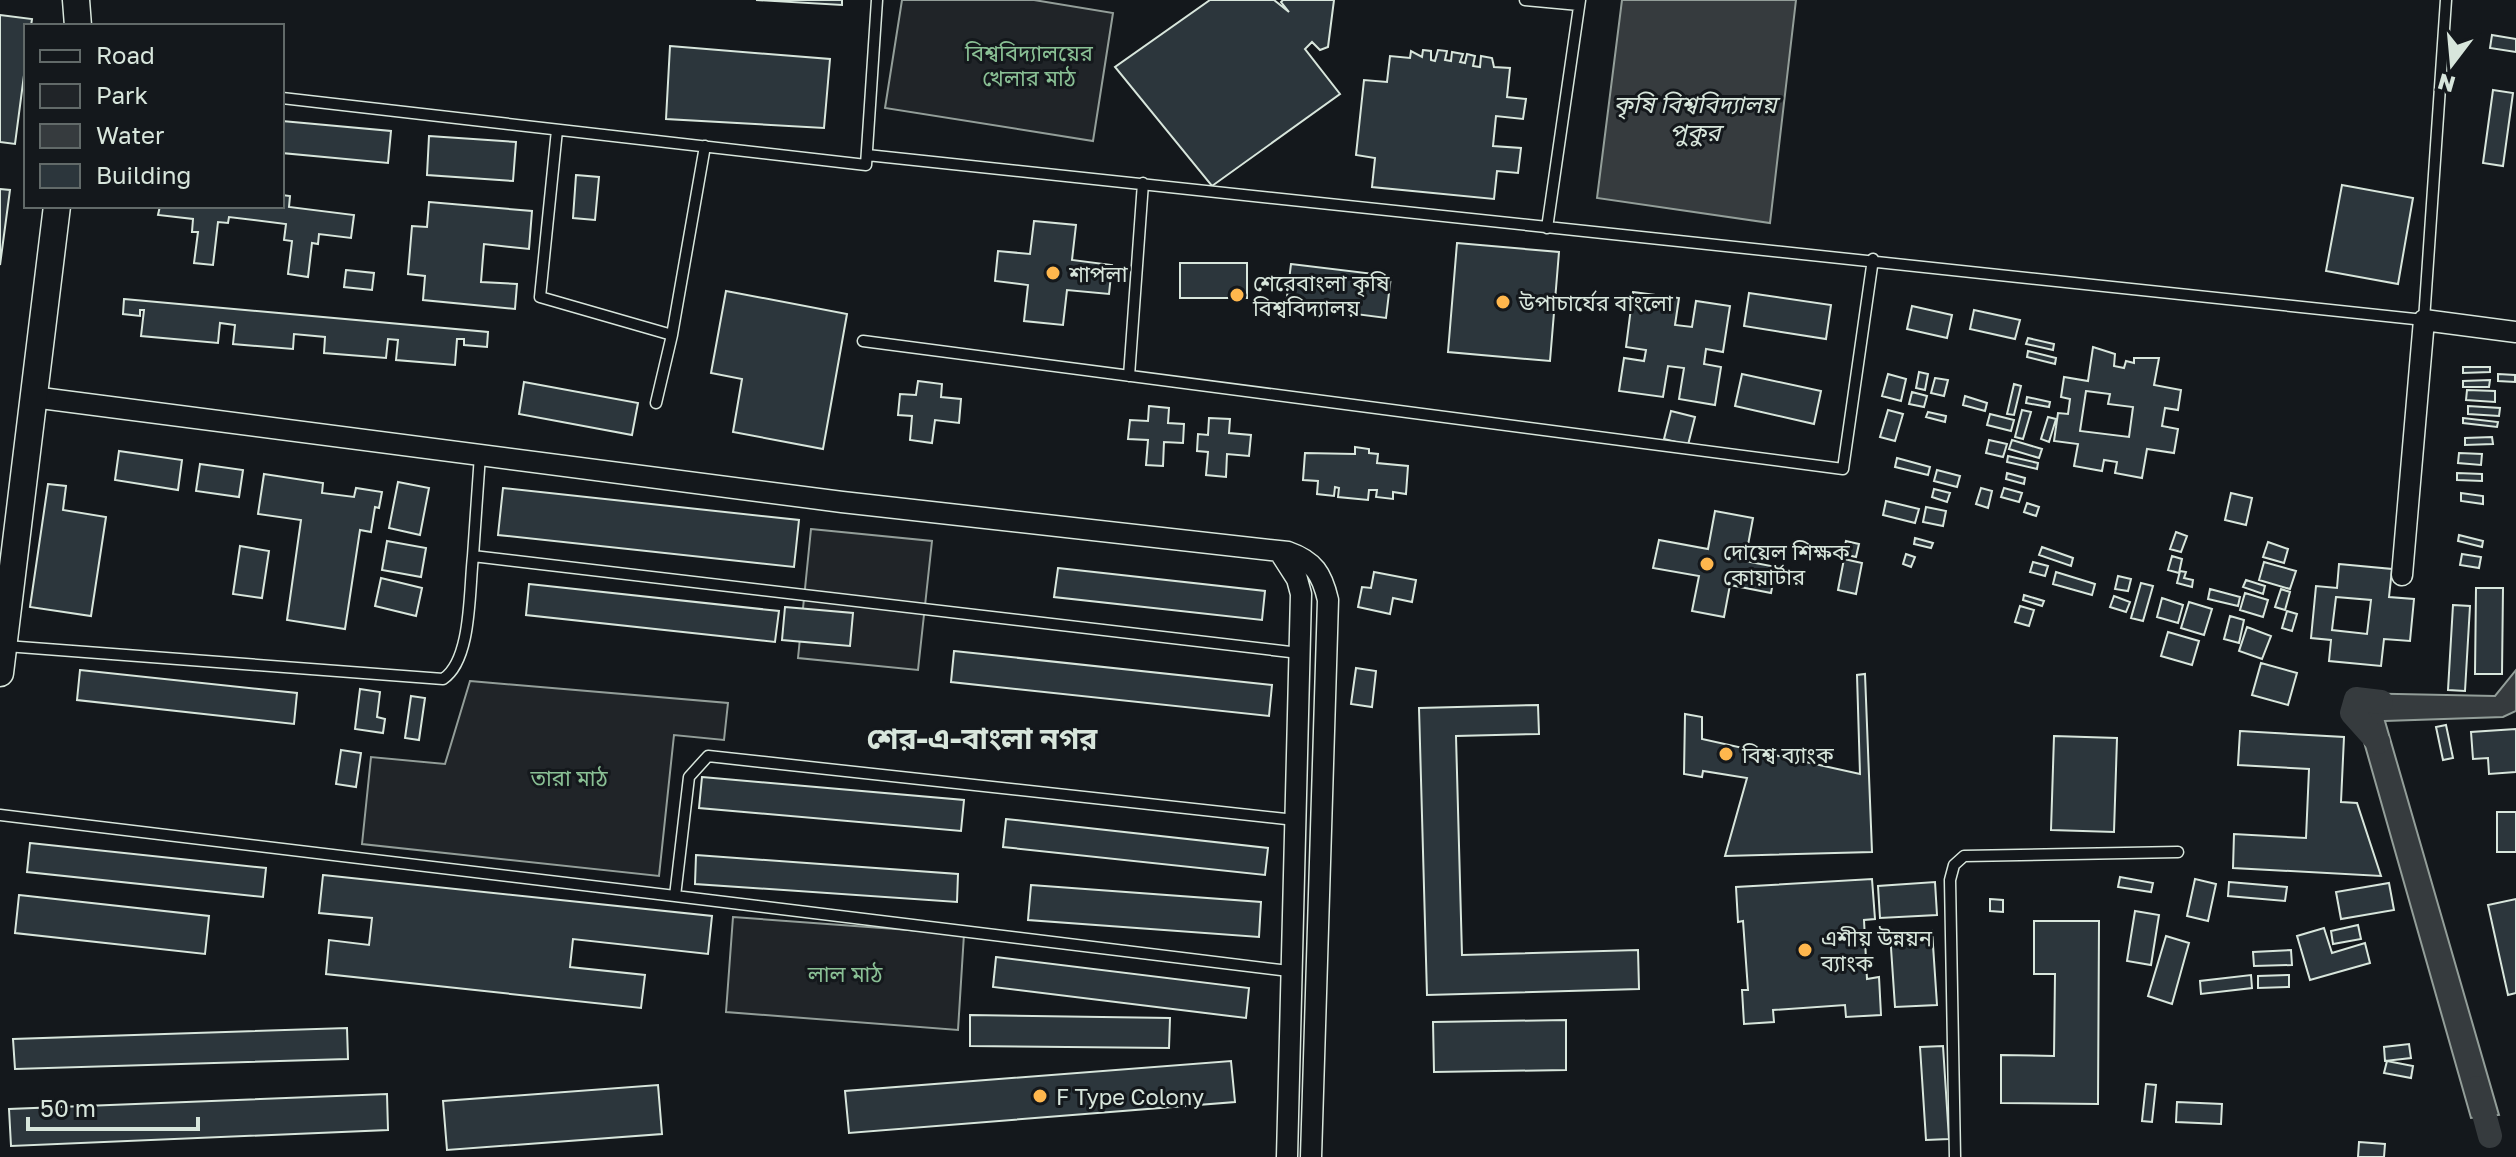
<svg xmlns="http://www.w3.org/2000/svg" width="2516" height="1157" viewBox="0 0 2516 1157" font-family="'Golos Text','Noto Sans Bengali',sans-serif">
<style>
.green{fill:#202428;stroke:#939e99;stroke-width:2}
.water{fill:#363b3e;stroke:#939e99;stroke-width:2}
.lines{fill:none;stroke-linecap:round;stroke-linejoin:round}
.canal{stroke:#363b3e;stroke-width:24}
.building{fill:#2c363c;stroke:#d8e6dc;stroke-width:2;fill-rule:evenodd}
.service-casing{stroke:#d8e6dc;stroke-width:13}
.minor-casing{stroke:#d8e6dc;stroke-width:23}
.tertiary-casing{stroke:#d8e6dc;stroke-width:29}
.service{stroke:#14181c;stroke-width:10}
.minor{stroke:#14181c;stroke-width:20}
.tertiary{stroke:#14181c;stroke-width:26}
.poi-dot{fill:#ffb74d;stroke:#14181c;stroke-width:3}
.labels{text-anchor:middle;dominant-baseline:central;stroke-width:6;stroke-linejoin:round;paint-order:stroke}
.park-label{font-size:22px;fill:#8ac095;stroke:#14181c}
.poi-label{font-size:22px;fill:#d8e6dc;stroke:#14181c;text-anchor:start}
.water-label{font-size:24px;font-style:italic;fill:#d8e6dc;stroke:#14181c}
.district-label{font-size:30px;font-weight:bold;fill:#d8e6dc;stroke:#14181c}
</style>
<rect width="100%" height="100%" fill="#14181c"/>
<!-- green -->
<path class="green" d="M902,0H1034L1113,13L1093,141L885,108Z
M811,529L932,541L918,670L798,658Z
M470,681L728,703L724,740L674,735L659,876L362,844L371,757L445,764Z
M733,917L964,934L958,1030L726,1012Z"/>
<!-- water -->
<path class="water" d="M1622,0H1796L1770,223L1597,198Z
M2516,670V711L2503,717L2385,721L2499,1115L2471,1118L2350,693L2495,696Z"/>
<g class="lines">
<!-- canal -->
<path class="canal" d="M2378,742L2352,713L2356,699L2381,702
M2477,1088L2490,1136"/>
</g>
<!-- building -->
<path class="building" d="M756,0H842V5Z
M1210,0H1274L1289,12L1281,2L1283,0H1334L1328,47L1320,50L1312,42L1305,49L1340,94L1212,186L1115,67Z
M0,15L32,19L31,26H26V60L15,144L0,142Z
M2492,35L2516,39V52L2490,48Z
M670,46L830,59L824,128L666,119Z
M1423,50L1431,51V60L1435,61L1438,50L1447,51L1445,60L1451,61L1452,52L1463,54L1460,62L1465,63L1467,54L1475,56L1473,66L1480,67L1481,56L1492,58L1494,67L1510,68L1507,97L1526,99L1523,119L1496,116L1493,146L1521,148L1518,173L1497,171L1494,199L1372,187L1375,158L1356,155L1364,80L1387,82L1390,56L1410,58L1411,51L1422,57Z
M2493,90L2513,93L2503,166L2483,163Z
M282,121L391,131L388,163L282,153Z
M429,136L516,142L513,181L427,175Z
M576,175L599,177L595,220L573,218Z
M2342,185L2413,198L2398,284L2326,271Z
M0,189L10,190L0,265Z
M282,195L290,196L289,207L354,215L351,238L319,234L318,244L312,243L308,277L288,274L292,241L284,240L286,224L229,217L228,223L218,222L213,265L194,263L198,232H192L193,219L158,215L160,206H282Z
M429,202L532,211L529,249L484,244L481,282L517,284L515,309L423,300L425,276L408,274L412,226L427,227Z
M1034,221L1076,225L1072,260L1112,265L1109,294L1067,290L1063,325L1024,321L1028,285L995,281L998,251L1030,254Z
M1457,243L1559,252L1550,361L1448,352Z
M1180,263H1247V298H1180Z
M1291,264L1391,276L1386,318L1286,305Z
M346,270L374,273L372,290L344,287Z
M726,291L847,314L823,449L733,432L742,379L711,373Z
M1633,292L1679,298L1675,325L1692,327L1696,301L1730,306L1723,352L1706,349L1704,364L1721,367L1715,405L1679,399L1684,368L1668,366L1663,397L1619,391L1624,358L1644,361L1646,350L1626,347Z
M1749,293L1831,305L1826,339L1744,326Z
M124,299L488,332L487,347L464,345V339H457L455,365L396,360L398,340L388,339L386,358L324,353L325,337L294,334L293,349L233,344L235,325L220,323L218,343L141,336L144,310H140V316L123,314Z
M1912,306L1952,315L1947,338L1907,329Z
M1974,310L2020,320L2015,339L1970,329Z
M2028,338L2054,344L2053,350L2026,344Z
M2093,347L2115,354L2114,366L2124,368L2126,361L2134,363V358H2159L2154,385L2181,390L2178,410L2165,408L2162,426L2178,429L2174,453L2147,449L2142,478L2115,473L2117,462L2104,460L2102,471L2074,466L2078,444L2054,441L2058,413L2068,414L2070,399L2061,397L2064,377L2088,381ZM2086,391L2110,394L2108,404L2133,407L2129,437L2080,431Z
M2028,351L2056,358L2055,364L2027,357Z
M2463,367H2490V372L2463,373Z
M1919,372L1928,374L1925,390L1916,388Z
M1742,374L1821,391L1814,424L1735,406Z
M1888,374L1906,379L1901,401L1882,396Z
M2498,374L2515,375V382L2498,381Z
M1935,378L1948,380L1944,396L1931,393Z
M2490,380L2489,387H2463V381Z
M918,381L942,384L941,397L961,399L959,423L935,420L932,443L910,440L912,416L898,415L900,394L916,395Z
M524,382L638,403L632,435L519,414Z
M2014,384L2021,386L2014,415L2007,414Z
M2467,390L2495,391V402L2466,400Z
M1912,392L1927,396L1924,407L1909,404Z
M1965,396L1987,403L1985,411L1963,405Z
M2027,397L2050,402L2049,407L2026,403Z
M1149,406L1169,408L1168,423L1184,424L1183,443L1164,442L1163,466L1146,465L1148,440L1128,439L1130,420L1148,421Z
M2468,406L2500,408L2499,416L2468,414Z
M1888,410L1903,414L1895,441L1880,437Z
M2022,410L2031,412L2023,439L2015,437Z
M1671,411L1695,417L1688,445L1664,439Z
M1928,412L1946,416L1945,422L1926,417Z
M1990,414L2014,420L2011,431L1987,425Z
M2048,417L2056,419L2049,442L2041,439Z
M1209,418L1230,419L1229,433L1251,435L1249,456L1227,454L1226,477L1206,475L1208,452L1197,451L1198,434L1208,435Z
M2463,418L2498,422L2497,427L2463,423Z
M2492,437L2493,444L2465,445V438Z
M1989,440L2007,444L2003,457L1986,453Z
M2012,440L2042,449L2039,458L2009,449Z
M1355,447L1369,449V453L1378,454L1377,463L1408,466L1406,494L1393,492V499L1376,497L1377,490H1369L1368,500L1338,497L1339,488L1335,487L1334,496L1317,494L1318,481L1303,480L1305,453L1355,454Z
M119,451L182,460L178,490L115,480Z
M2459,453L2482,454L2481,465L2458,463Z
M2008,456L2038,463L2037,469L2007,462Z
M1897,458L1930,467L1928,475L1895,467Z
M200,464L243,470L239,497L196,491Z
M1937,470L1960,476L1957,487L1934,481Z
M2007,473L2025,478L2024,484L2006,479Z
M2457,473L2482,474V481L2457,480Z
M264,474L323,483L322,493L354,497L356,488L382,492L379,508L375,507L371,532L360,530L345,629L287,620L301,520L258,514Z
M398,482L429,488L420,535L389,528Z
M48,484L66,486L63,510L106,517L91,616L30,607Z
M503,488L799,520L794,567L498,535Z
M1981,488L1992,491L1988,508L1976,504Z
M2004,488L2022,493L2019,502L2001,497Z
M1934,489L1950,493L1947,502L1932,497Z
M2231,493L2252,498L2246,525L2225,520Z
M2461,493L2483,496V504L2461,501Z
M1886,501L1919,509L1915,523L1883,515Z
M2027,503L2039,507L2036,516L2024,512Z
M1926,507L1946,511L1943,526L1923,522Z
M1715,511L1753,518L1745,561L1776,567L1771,593L1730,585L1724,617L1692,611L1699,576L1653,568L1659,540L1708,549Z
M2176,532L2187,536L2181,552L2170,549Z
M2459,535L2483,541L2482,547L2458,541Z
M1915,538L1933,543L1931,548L1914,544Z
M387,541L426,548L421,577L382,570Z
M1846,541L1859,544L1856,557L1843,554Z
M2268,542L2288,549L2284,563L2263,557Z
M240,546L269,551L262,598L233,594Z
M2042,547L2073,558L2071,566L2039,555Z
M1906,554L1915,557L1911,567L1903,564Z
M2462,554L2481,557L2479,568L2460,565Z
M2172,556L2182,559L2179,573L2168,570Z
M1844,559L1862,563L1856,594L1838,590Z
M2033,562L2048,566L2045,576L2030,572Z
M2264,562L2296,571L2290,589L2259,580Z
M2339,564L2392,569L2389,597L2414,599L2410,641L2384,639L2381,666L2329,661L2331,640L2311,638L2316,586L2337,588ZM2336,597L2371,600L2367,634L2332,630Z
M1058,568L1265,591L1262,620L1054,597Z
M2180,571L2186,572L2184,578L2193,580L2192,587L2177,583Z
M1374,572L1416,580L1412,602L1393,598L1390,614L1358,607L1362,587L1371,588Z
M2056,572L2095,584L2092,595L2053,584Z
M2118,576L2131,579L2128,591L2115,589Z
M381,578L422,588L416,616L375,606Z
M2246,580L2265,586L2263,594L2243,587Z
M2141,583L2153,586L2143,621L2131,618Z
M529,584L779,611L775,642L526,615Z
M2476,588H2503L2502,674H2475Z
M2210,589L2240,597L2238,606L2208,599Z
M2281,589L2290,592L2285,610L2275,607Z
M2245,593L2268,600L2263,617L2240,610Z
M2024,595L2044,601L2042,606L2023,600Z
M2114,596L2130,602L2126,612L2110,607Z
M2162,598L2183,605L2178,623L2157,617Z
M2189,602L2212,609L2204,635L2181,628Z
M2453,605L2470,606L2465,691L2448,690Z
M2020,606L2034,610L2029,626L2015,622Z
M785,607L853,613L850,646L782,640Z
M2287,611L2297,614L2292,631L2282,628Z
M2230,616L2244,620L2239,643L2224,639Z
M2247,627L2271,636L2262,659L2239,651Z
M2168,632L2199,641L2192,665L2161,656Z
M954,651L1272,685L1269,716L951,682Z
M2261,663L2297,673L2288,705L2252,695Z
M1356,668L1376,671L1372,707L1351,704Z
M80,670L297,693L294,724L77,700Z
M1865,674L1872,852L1725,856L1747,778L1703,771L1702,777L1684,774L1685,714L1702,717V739L1860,774L1857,675Z
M360,689L380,692L377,717L385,719L383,733L355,729Z
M411,696L425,698L419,740L405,738Z
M1538,705L1539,734L1456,736L1462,955L1638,950L1639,989L1427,995L1419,708Z
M2446,725L2453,758L2443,760L2436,727Z
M2516,729V772L2489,774L2488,758L2473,759L2471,732Z
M2240,731L2344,737L2341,802L2357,803L2381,876L2233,868L2234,834L2306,838L2309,769L2238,765Z
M2054,736L2117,738L2114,832L2051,830Z
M341,750L361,753L356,787L336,784Z
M702,777L964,800L961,831L699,808Z
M2497,812H2516V852H2497Z
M1006,819L1268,848L1265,875L1003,847Z
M30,843L266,868L263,897L27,872Z
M696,855L958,874L957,902L695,884Z
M323,875L712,916L708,954L573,939L570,967L645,975L641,1008L326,974L329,940L369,945L372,918L319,913Z
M2120,877L2153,883L2151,892L2118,887Z
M1872,879L1875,919L1864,920L1867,979L1879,977L1881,1015L1846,1017L1845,1005L1773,1010L1774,1022L1744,1024L1742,990H1748L1743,921L1738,922L1736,887Z
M2195,879L2216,884L2208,921L2187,916Z
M1935,882L1937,915L1880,918L1878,886Z
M2229,882L2287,887L2285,901L2228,896Z
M2389,883L2394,910L2341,919L2336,892Z
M1031,885L1261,902L1259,937L1028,920Z
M19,895L209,916L205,954L15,933Z
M1990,899L2003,900V912L1990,911Z
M2516,899V993L2508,995L2488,905Z
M2135,911L2159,915L2151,965L2127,961Z
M2034,921H2099L2098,1104L2001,1103V1055L2054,1056L2055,974H2034Z
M2358,925L2361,939L2333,944L2331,931Z
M2324,928L2332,953L2365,943L2370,963L2310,980L2297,936Z
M1932,930L1937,1005L1895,1007L1890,933Z
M2166,936L2189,943L2172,1004L2148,996Z
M2291,950L2292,965L2254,966L2253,952Z
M996,957L1249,988L1246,1018L993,987Z
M2251,975L2252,988L2201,994L2200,981Z
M2289,975V987L2258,988V976Z
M970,1015L1170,1018L1169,1048L970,1046Z
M1566,1020V1070L1434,1072L1433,1022Z
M347,1028L348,1059L15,1069L13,1039Z
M2409,1044L2411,1058L2385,1061L2384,1047Z
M1943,1046L1949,1139L1926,1140L1920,1047Z
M1231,1061L1235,1102L849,1133L845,1091Z
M2387,1061L2413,1066L2411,1078L2384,1073Z
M2146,1084L2156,1085L2152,1122L2142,1121Z
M658,1085L662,1134L447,1150L443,1101Z
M387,1094L388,1130L11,1146L9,1109Z
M2177,1102L2222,1104L2221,1124L2176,1122Z
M2359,1142L2385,1144L2384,1157H2358Z"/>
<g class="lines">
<!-- service casing -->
<g class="service-casing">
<path id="service" d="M1525,0L1579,5
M282,98L866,165L877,0
M557,130L540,297L672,335L705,146
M867,155L2424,320L2446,0
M1547,228L1580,0
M863,341L1843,469L1873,259
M1129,376L1143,183
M656,403L672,335
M480,455L473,556L1299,653
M6,646L443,679C472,660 469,590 473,556
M0,815L675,896
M1289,971L675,896L689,777L708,756L1295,820
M1955,1157L1950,880L1954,865L1964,856L2178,852"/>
</g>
<!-- minor casing -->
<g class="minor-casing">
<path id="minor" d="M33,397L842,502L1288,552C1314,561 1322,574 1328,600L1311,1157
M1279,551L1297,579L1301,594L1287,1157
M2402,575L2424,320L2516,332"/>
</g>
<!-- tertiary casing -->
<g class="tertiary-casing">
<path id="tertiary" d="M76,0L78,26
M0,673L57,206"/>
</g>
<!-- service -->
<use href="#service" class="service"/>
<!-- minor -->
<use href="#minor" class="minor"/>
<!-- tertiary -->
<use href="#tertiary" class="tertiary"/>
</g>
<!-- markers -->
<g class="poi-dot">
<circle cx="1053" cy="273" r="8"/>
<circle cx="1237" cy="295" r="8"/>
<circle cx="1503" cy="302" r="8"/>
<circle cx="1707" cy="564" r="8"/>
<circle cx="1726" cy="754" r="8"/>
<circle cx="1805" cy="950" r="8"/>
<circle cx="1040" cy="1096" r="8"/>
</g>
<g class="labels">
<!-- park labels -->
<g class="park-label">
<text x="1029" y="52">বিশ্ববিদ্যালয়ের<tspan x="1029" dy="25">খেলার মাঠ</tspan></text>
<text x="569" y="777">তারা মাঠ</text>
<text x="845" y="973">লাল মাঠ</text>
</g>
<!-- poi labels -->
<g class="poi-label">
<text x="1069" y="273">শাপলা</text>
<text x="1253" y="282">শেরেবাংলা কৃষি<tspan x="1253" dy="25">বিশ্ববিদ্যালয়</tspan></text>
<text x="1519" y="302">উপাচার্যের বাংলো</text>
<text x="1723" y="551">দোয়েল শিক্ষক<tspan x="1723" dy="25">কোয়ার্টার</tspan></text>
<text x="1742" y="754">বিশ্ব ব্যাংক</text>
<text x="1821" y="937">এশীয় উন্নয়ন<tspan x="1821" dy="25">ব্যাংক</tspan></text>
<text x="1056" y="1096">F Type Colony</text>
</g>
<!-- water labels -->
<g class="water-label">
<text x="1695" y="103">কৃষি বিশ্ববিদ্যালয়<tspan x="1695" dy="28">পুকুর</tspan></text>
</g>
<!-- district labels -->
<g class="district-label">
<text x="982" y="738">শের-এ-বাংলা নগর</text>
</g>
</g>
<!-- legend -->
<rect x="24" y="24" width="260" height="184" fill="#14181c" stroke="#626a69" stroke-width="2"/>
<rect x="40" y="50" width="40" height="12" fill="#14181c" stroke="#626a69" stroke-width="2"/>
<text x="96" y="64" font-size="24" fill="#d8e6dc">Road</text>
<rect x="40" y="84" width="40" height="24" fill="#202428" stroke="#626a69" stroke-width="2"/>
<text x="96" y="104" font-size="24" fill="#d8e6dc">Park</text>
<rect x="40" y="124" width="40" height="24" fill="#363b3e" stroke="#626a69" stroke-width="2"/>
<text x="96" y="144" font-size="24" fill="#d8e6dc">Water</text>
<rect x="40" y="164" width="40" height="24" fill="#2c363c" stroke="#626a69" stroke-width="2"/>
<text x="96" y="184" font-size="24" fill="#d8e6dc">Building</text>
<!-- north arrow -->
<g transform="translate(2452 64) rotate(196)" stroke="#14181c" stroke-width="6" paint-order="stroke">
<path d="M0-6L14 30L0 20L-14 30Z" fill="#d8e6dc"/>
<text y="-12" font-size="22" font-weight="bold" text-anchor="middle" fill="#d8e6dc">N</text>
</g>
<!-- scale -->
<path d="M28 1117v12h170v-12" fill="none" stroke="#d8e6dc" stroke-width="4"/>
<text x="40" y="1117" font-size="24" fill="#d8e6dc" stroke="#14181c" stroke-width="6" paint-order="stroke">50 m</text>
</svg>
